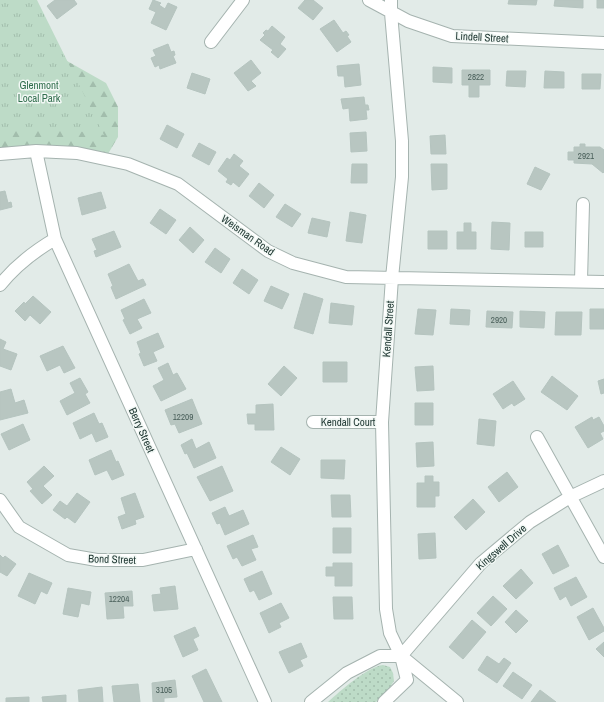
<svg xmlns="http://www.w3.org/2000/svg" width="604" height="702" viewBox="0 0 604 702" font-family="'Archivo Narrow',sans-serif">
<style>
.grass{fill:url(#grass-dots)}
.forest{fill:url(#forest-firs)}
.park{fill:url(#park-tufts)}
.building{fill:#b8c6c1;stroke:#b5c4bf}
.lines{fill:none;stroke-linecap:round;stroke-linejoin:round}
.minor-casing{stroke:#a5b3af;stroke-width:14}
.minor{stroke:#fff;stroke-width:12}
.labels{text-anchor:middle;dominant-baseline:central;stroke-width:3;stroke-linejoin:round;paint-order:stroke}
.number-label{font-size:9px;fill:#485e59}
.street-label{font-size:11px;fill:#233b36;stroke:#f2f8f5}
.park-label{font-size:11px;fill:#316e4d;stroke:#f2f8f5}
</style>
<defs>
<pattern id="grass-dots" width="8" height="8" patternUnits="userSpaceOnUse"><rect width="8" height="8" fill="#bddbc7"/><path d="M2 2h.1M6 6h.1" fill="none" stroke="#a2bdac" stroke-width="1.8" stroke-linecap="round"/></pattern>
<pattern id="forest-firs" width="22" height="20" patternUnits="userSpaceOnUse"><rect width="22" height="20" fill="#bddbc7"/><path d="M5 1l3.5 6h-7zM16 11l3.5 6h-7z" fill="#a2bdac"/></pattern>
<pattern id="park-tufts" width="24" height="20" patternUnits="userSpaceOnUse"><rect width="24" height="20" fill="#bddbc7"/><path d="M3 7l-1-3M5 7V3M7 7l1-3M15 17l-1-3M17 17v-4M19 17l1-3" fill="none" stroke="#a2bdac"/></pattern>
</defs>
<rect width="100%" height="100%" fill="#e2ebe8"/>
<!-- grass -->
<path class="grass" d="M383,665L390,667L393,673L394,681L386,693L376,702H328C340,691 367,667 383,665Z"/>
<!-- forest -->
<path class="forest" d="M0,0L60,57L106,83L118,107V137L105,159L0,154Z"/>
<!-- park -->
<path class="park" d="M0,0H37L104,135C68,128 36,130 0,132Z"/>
<!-- building -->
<path class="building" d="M55,0H74L77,4L57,19L47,6Z
M153,0L161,3L159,5L165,9L168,3L177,7L166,30L151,23L156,12L149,9Z
M305,0H313L323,8L313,20L298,8Z
M509,0H537L536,5L508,4Z
M555,0H583V8L554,6Z
M597,0H604V8H597Z
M334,20L343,33L346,31L349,35L347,36L351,42L337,52L320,29Z
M272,26L285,37L280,44L286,49L278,58L271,52L273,50L260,40L265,35L263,33L266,30L268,31Z
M168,44L171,52L174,51L175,55L173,56L176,63L160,69L159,65L155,67L151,58L156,56L153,50Z
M251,60L261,73L251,81L256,86L248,91L234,73Z
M359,64L361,85L345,87L344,76H338L337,66Z
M433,67L452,68V83L433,82Z
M462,70H490V85H479V97H469V85H462Z
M507,71H526L525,87L506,86Z
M545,71L564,72V88H544Z
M192,73L210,79L205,94L187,88Z
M582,74H601L600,89H582Z
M364,97L365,105H368L369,110H366L367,119L350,121L349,108L343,109L341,99Z
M167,125L184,134L177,148L160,139Z
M366,132L367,151L351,152L350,133Z
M445,135L446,154H431L430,136Z
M199,143L216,152L209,165L192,156Z
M580,144H585V147H600L604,150V172L603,173L592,164L574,163V160H568V152H574V147H580Z
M234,154L243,161L239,166L249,174L239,187L233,182L231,185L226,182L228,179L218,171L227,158L230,160Z
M352,164H367V183H351Z
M431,164H447V189L432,190Z
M535,167L550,174L541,190L527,184Z
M259,183L274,195L264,208L249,196Z
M5,191L8,203L11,202L12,207L0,210V192Z
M101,192L106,208L82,215L78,198Z
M285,204L301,214L292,227L276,217Z
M160,209L176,220L166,234L150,223Z
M350,212L366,215L362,243L346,241Z
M312,218L330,222L327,237L308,233Z
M492,222L510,223L509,250L491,249Z
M464,223H471V232H476V249H457V232H464Z
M190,227L204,240L193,253L179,240Z
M114,231L121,247L96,257L94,251L97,250L92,239Z
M428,231H447V249H428Z
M525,232H543V247H525Z
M215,248L230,259L221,273L205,262Z
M129,264L138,281L143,279L146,285L116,299L111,287L113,286L108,274Z
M242,269L258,280L249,294L233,283Z
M271,286L289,294L282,309L264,301Z
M304,293L323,299L313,334L294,328Z
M33,296L51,312L40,324L30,315L25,321L15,311L24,302L25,304Z
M144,299L151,313L137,319L142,328L130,334L123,320L125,319L121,310Z
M331,303L354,306L352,325L329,323Z
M418,309L436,310L433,335L415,334Z
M451,309L470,310L469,325L450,324Z
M590,309H604V329H590Z
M487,311L513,312L512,328L486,327Z
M520,311L545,312L544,328L520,327Z
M556,312H582L581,335H555Z
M158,333L164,347L153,352L157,361L144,366L139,354L141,353L137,342Z
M0,339L6,342L3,349L17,354L11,370L0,366Z
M63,346L75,368L64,373L60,365L47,371L40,356Z
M323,362H347V382H323Z
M168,363L173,375L177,373L186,389L161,401L153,386L164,380L158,368Z
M284,366L297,378L281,396L268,384Z
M433,366L434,390L417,391L415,367Z
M552,376L578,396L567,410L541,392Z
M80,378L88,392L85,394L90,403L67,415L60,401L75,393L70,383Z
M604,379V393L601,394L598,381Z
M513,381L525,399L514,406L512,403L503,409L493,394Z
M11,389L15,403L24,400L28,413L0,420V392Z
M192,399L202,424L179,433L175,424L171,425L165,410Z
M415,403H433V425H415Z
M273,404L274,430H255V424H248L247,414H256V405Z
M94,413L99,424L102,423L108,437L96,442L92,433L80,439L73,423Z
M592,417L593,420L599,417L604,426V431L600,433L603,439L588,448L575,427Z
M479,419L496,421L494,446L477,444Z
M23,424L30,440L9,450L1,434Z
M192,439L196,449L209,442L216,458L194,468L187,453L185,454L181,445Z
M433,442L434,466L417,467L416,443Z
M281,447L300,459L290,475L271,462Z
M111,450L116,462L118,461L124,475L112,480L107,470L95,475L89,460Z
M321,460H345L344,479L321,478Z
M44,466L54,476L43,486L52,495L42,504L30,491L33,489L27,482Z
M222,466L233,491L210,501L197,477Z
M507,472L518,487L499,502L488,487Z
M425,476H433V482H439V496H435V507H417V483H425Z
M77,493L90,502L75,523L67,517L65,519L53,510L60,501L67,506Z
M135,493L144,517L135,520L136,524L122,529L118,517L126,514L121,498Z
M331,495H350L351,517H332Z
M473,499L485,512L466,530L454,517Z
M225,507L229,516L243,510L249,524L225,535L220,523L217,524L212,513Z
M333,528H351V553H333Z
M435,533L436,558L419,559L418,534Z
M253,535L258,547L251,549L256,560L242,566L237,557L233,559L227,546Z
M558,545L569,566L553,574L542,554Z
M0,555L3,558L5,556L16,564L7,576L0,572Z
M333,563H352V586H335V576H326V567H333Z
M521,569L533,583L516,599L503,586Z
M262,571L272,594L259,600L254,590L250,592L244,579Z
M29,573L52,583L47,594L41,591L35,604L18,596Z
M576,577L587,597L571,606L566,596L560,600L554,588Z
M175,586L178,609L154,611L152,595L161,594L160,588Z
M68,588L91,592L89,605L81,603L78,617L63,614Z
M132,591L133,606H123L124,618L107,619L105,593Z
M493,596L507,609L491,626L477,613Z
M333,597H352L353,619H334Z
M281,603L289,618L279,623L281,627L269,633L260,613Z
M593,608L604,628V631L589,640L577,617Z
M516,610L528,621L516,633L505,622Z
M472,620L486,632L463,659L449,647Z
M195,627L199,636L193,639L198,650L183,657L174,636Z
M604,642V657L596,649Z
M301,643L307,657L300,660L303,666L289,673L279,652Z
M487,656L499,664L504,658L511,663L497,683L478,670Z
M206,669L222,702H204L192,676Z
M513,672L532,685L522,699L503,686Z
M175,680L177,697L164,698V702H153L152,683Z
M138,684L140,702H114L112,686Z
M102,687L103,702H79L78,690Z
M540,690L556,702H531Z
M66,695V702H43L42,697Z
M29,697V702H6V698Z"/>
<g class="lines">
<!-- minor casing -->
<g class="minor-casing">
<path id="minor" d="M369,0L408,21L452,36L604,43
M211,42L243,0
M36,151L55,239L265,702
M0,154L36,151L77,153L128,164L178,184L268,251L293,263L346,277L604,282
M581,281L583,204
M0,285C16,265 33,252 55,239
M313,422H382
M537,437L604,557
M0,500L19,527L68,555L97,560H143L196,549
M401,656L481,563L530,522L570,497L604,481
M311,702L347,673L380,656H401L457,702
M384,702L407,680L401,656L390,633L386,609L382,422L392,278L402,177V141L391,13V0"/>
</g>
<!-- minor -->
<use href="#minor" class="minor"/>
</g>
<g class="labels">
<!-- number labels -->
<g class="number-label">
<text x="476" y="77">2822</text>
<text x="586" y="156">2921</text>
<text x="499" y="320">2920</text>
<text x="183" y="417">12209</text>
<text x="119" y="599">12204</text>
<text x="164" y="690">3105</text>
</g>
<!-- street labels -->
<g class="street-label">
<text transform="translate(482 37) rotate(3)">Lindell Street</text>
<text transform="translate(248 235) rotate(35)">Weisman Road</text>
<text transform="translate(388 329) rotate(-86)">Kendall Street</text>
<text x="348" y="422">Kendall Court</text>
<text transform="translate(142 430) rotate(66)">Berry Street</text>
<text transform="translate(501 547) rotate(-41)">Kingswell Drive</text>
<text transform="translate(112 559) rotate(2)">Bond Street</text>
</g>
<!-- park labels -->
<g class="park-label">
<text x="39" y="85">Glenmont<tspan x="39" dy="13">Local Park</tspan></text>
</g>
</g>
</svg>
